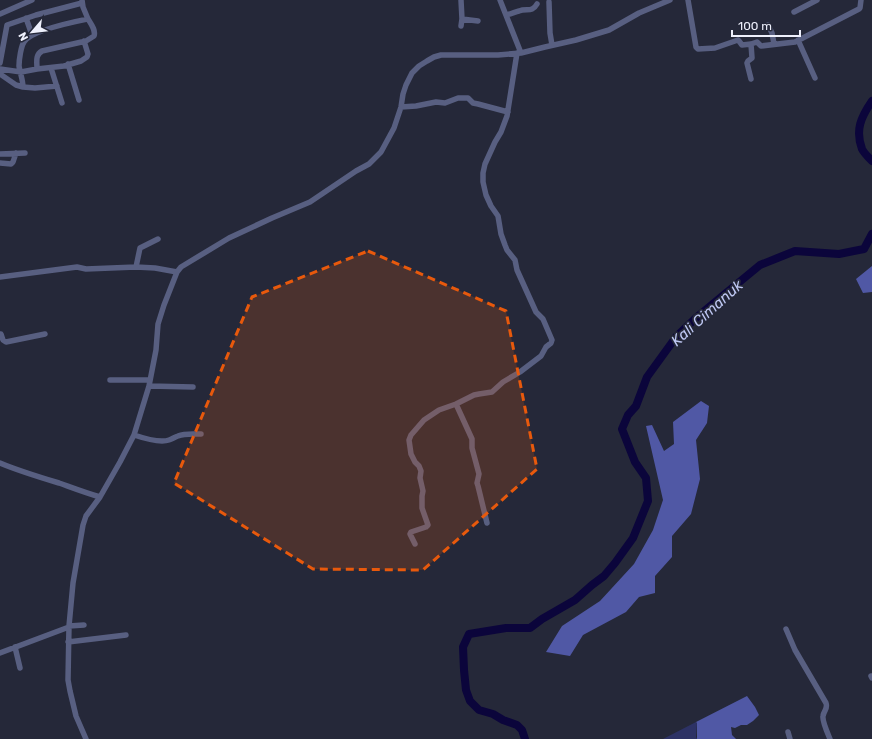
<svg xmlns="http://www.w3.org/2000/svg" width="872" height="739" viewBox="0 0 872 739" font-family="Rubik,sans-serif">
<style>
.green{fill:#2d3265}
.forest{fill:#5058a5}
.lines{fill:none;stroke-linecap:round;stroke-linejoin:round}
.river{stroke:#0b053b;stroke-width:8}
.minor{stroke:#585f81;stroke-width:5.5}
.marked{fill:#e8590c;fill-opacity:0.2;stroke:#e8590c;stroke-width:3;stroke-dasharray:8 5;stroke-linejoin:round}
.labels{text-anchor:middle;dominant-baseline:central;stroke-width:3.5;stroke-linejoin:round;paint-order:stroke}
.water-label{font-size:15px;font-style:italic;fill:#bec7f2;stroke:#252839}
</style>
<rect width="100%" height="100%" fill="#252839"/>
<!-- green -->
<path class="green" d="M696,722L697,723L696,737L697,739H663Z"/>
<!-- forest -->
<path class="forest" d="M872,266V292L863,293L856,279Z
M701,401L709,406L707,423L696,440L700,479L691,514L672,536V557L655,576V593L639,597L626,612L583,635L570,656L546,652L562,626L600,601L634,564L653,530L663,500L646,426L652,425L664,451L674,444L673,422Z
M747,696L755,707L759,715L753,721L747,725H741L735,728L731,727L732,735L736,739H697V723L696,722Z"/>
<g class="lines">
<!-- river -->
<path class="river" d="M872,101C861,117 855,130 862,149C864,153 869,158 872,161
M525,739L522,730L517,725L503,720L493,714L479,710L470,701L466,690L464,670L463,647L469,634L506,628H530L542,619L575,600L592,585L604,576L615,563L633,538L648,501L646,478L635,462L622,429L628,415L636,406L647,377L676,337L697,317L760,265L795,251L839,254L864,249L872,234"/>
<!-- minor -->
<path class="minor" d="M461,0L462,19L461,26
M500,0L521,53
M688,0L696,47L698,49L715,48L738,40L739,41L742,45L751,44L757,42L761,46L795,42L859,9L860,8L861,0
M549,2L550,33L552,45
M794,12L817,0
M0,14L32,0
M506,15C511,14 515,12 519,11C527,8 532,13 537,4
M26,18L32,35
M462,19L478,21
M768,25L772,33L774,44
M798,40L815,78
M0,63L7,25L36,15L82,3
M68,64L79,100
M51,68L62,103
M0,69L21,72L37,69L64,66L81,61L87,57L88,54L84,41
M37,69C37,62 35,55 42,51L86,41L94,36C96,30 91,24 88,19
M0,74L16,85L23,87C23,80 20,73 19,66C19,60 21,46 24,42C32,30 73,22 88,19L83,7L82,0
M751,79L747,63L748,61L752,58L751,44
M23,87L35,88L57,86
M401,107L416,106L436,102L445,103L458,98H468L473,103L478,104L508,112
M0,154L25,153
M0,163L11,164L13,162L16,153
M136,267L140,248L158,239
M0,277L77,267L86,269L136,267L155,268L177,272
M0,334H1L3,340L6,342L45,334
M110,380H150
M149,386L193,387
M456,404L472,439V448L479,474L477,483L478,486L487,523
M134,435C143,438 160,443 169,440C172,439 175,437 178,436C185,433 193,434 201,434
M0,463C19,471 39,477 59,483C73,488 86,493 100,497
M415,544L410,534L411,532L426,527L428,525L422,508V496L423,491L420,478L421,471L419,466L415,462L411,454L409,440L411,435L424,420L439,410L456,404L474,395L479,394L492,392L503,382L520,372L541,356L546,347L551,343L552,340L543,319L536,312L517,270L515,260L507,250L505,245L501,234L498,216L491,206L486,195L483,182V173L485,164L495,142L501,132L507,116L517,53
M69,626L84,625
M786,629L795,650L826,703C828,709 824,710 823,716C822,721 828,734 830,739
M68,642L126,635
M15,647L20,668
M0,653L69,627
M871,676L872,678
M788,732L790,739
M86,739L76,716L70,691L68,680L69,626L73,583L83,525L86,516L100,497L120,462L134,435L149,386L156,350L158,324L164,305L177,272L181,267L229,238L272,218L310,202L356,171L369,164L381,152L394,128L401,107L403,94L406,85L412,73L419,66L427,61L434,57L441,55H498L521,53L545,47L576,40L609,30L639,13L670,0"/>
</g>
<!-- marked area -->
<path class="marked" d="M368,251L506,311L537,469L423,570L313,569L174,483L252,297Z"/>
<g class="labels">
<!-- water labels -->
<g class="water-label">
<text transform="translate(707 313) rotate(-42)">Kali Cimanuk</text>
</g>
</g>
<!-- north arrow -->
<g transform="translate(32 32) rotate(242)" stroke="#252839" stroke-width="3" paint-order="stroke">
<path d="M0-3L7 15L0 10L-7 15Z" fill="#eef0fc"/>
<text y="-6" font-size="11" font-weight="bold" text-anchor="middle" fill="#eef0fc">N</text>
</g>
<!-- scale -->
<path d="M732 30v6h68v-6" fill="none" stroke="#eef0fc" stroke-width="2"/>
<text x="738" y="30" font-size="12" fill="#eef0fc" stroke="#252839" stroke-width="3" paint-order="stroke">100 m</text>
</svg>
